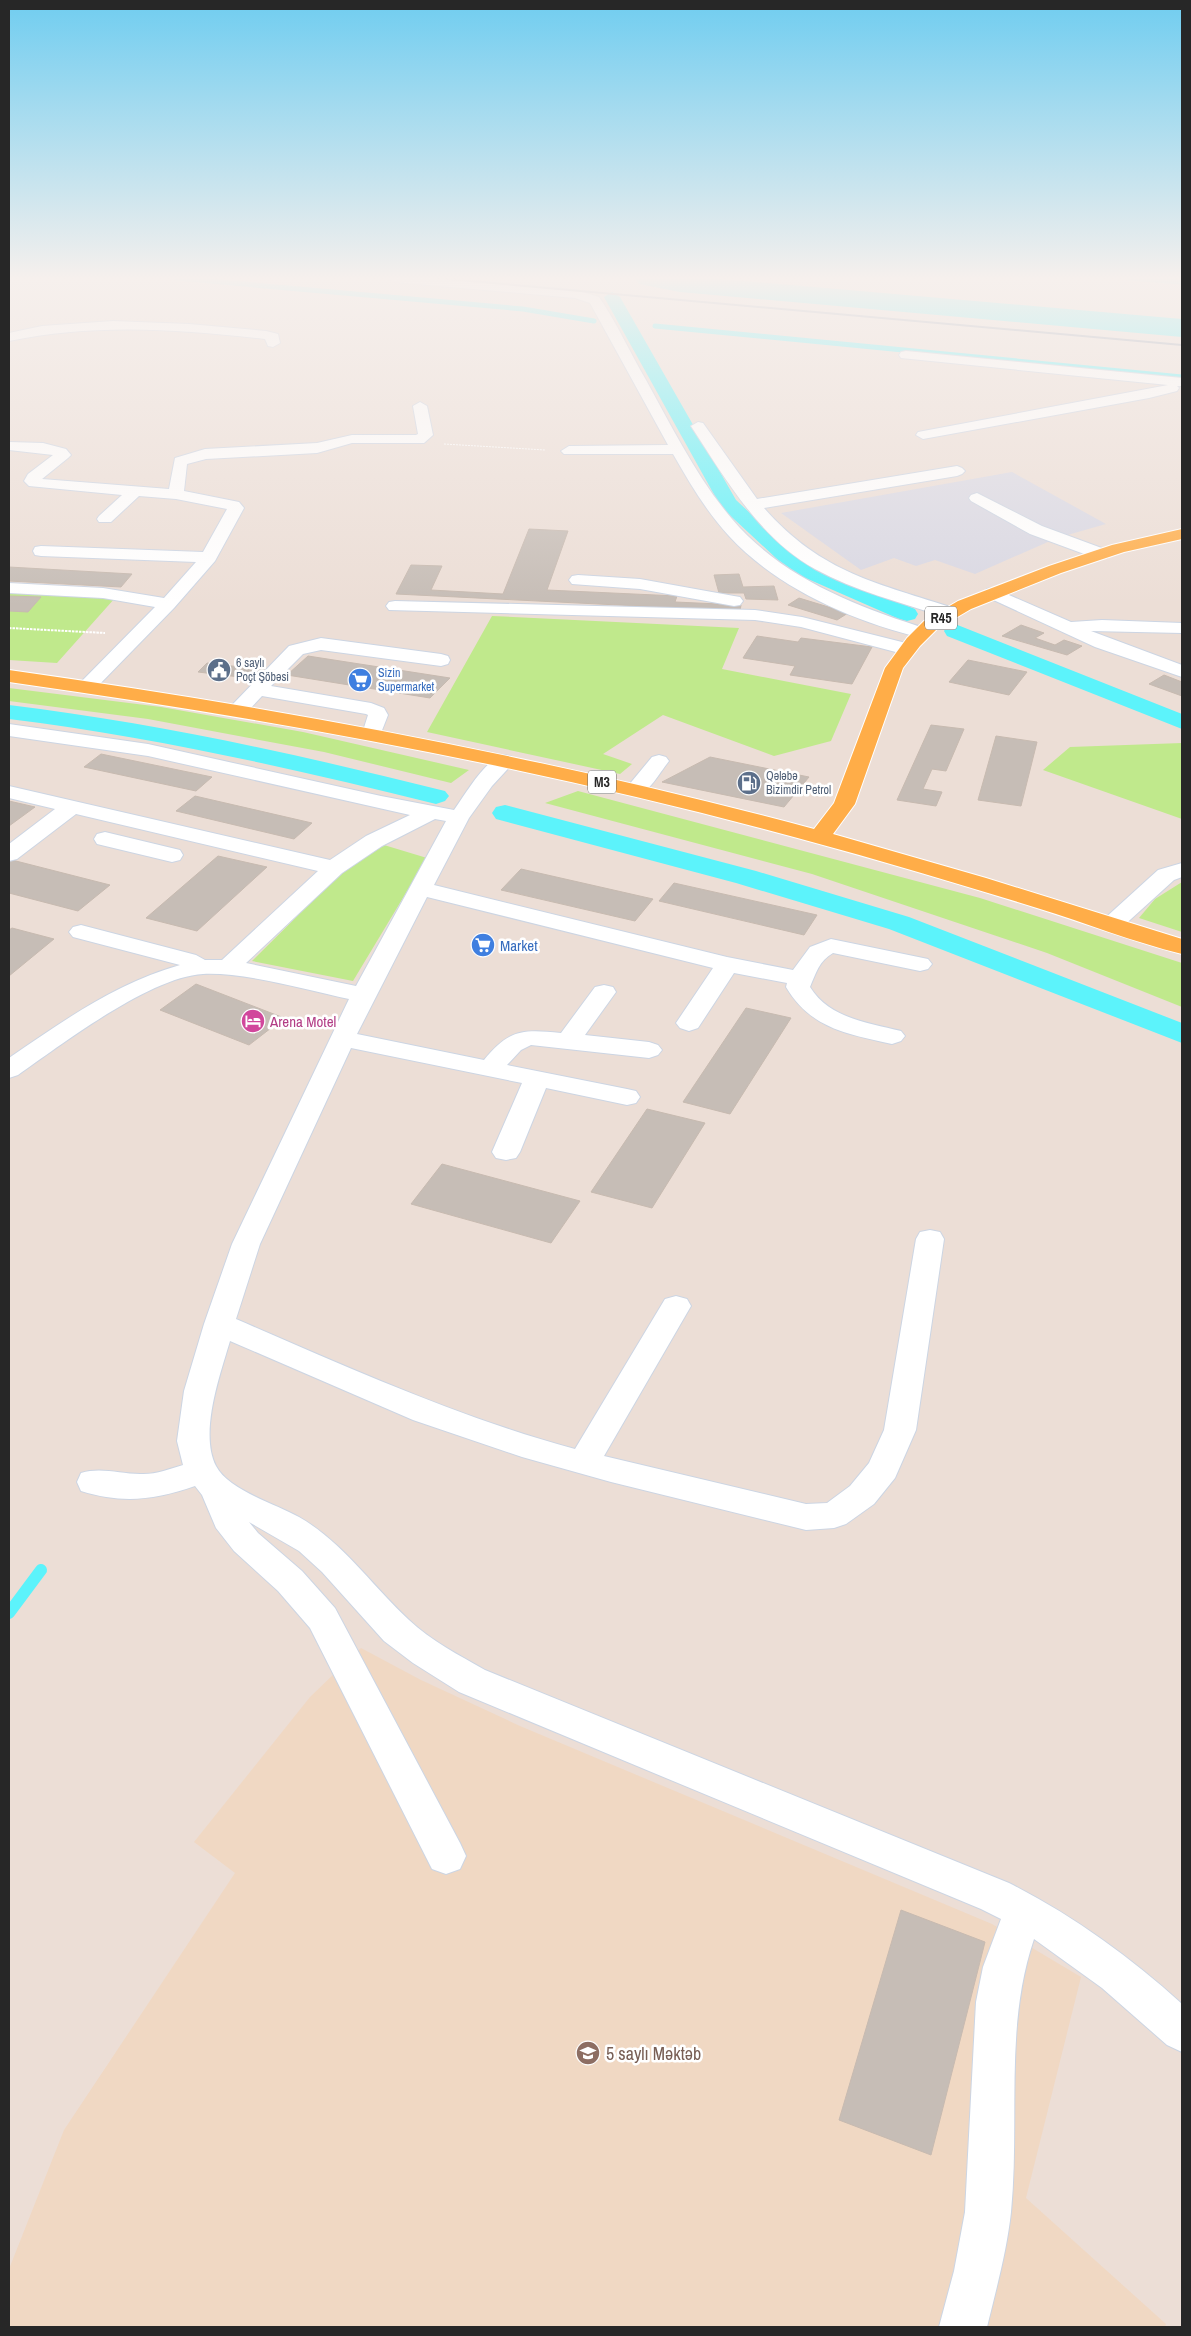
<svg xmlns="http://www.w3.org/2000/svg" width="1191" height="2336" viewBox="0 0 1191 2336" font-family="'Archivo Narrow',sans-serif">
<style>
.industrial{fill:#d9d8e3}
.education{fill:#f0d8c3}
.green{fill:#c0e98c}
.water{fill:#5cf3fb}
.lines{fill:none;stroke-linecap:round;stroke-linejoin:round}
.stream-far1{stroke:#5cf3fb;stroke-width:5}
.stream{stroke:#5cf3fb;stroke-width:12}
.canal{fill:#5cf3fb;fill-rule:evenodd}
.building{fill:#c6bdb6;stroke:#c7bab0}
.minor-casing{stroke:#ccd5e3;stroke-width:2}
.major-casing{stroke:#fff;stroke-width:2}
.path-far1{stroke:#fff;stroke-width:1;stroke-dasharray:2 1;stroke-linecap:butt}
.path{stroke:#fff;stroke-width:2;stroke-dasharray:2.5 1;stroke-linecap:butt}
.minor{fill:#fff;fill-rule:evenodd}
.major{fill:#ffad48;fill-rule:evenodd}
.rail{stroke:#99a3b4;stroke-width:2}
.labels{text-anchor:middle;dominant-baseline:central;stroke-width:5;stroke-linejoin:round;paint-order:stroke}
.far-service-label{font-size:12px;fill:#4e5e75;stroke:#fff;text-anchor:start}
.far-shop-label{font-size:12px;fill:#366cbe;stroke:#fff;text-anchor:start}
.shield{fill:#fff;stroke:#686868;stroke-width:1}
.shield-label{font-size:14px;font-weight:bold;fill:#272727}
.shop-label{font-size:15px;fill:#366cbe;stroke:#fff;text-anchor:start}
.hotel-label{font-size:15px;fill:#b23c85;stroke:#fff;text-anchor:start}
.near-education-label{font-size:18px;fill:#785e54;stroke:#fff;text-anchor:start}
</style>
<rect width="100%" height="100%" fill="#ecded6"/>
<!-- industrial -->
<path class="industrial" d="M1012,472L1106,524L1057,538L975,574L935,560L916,566L894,558L861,570L781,513Z"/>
<!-- education -->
<path class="education" d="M361,1648L421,1680L520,1726L992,1924L1081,1977L1026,2198L1166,2324L1165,2327H9V2269L64,2130L235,1873L194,1842L310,1697Z"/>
<!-- green -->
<path class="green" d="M9,593L115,598L57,663L9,660Z
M492,616L739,628L722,669L851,694L831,741L774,756L663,715L603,754L632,764L620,774L427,732Z
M9,688L161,707L303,732L469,770L451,783L324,752L148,719L9,701Z
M1182,743V819L1043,770L1070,747Z
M578,791L980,898L1182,963V1007L1047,953L812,874L545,803Z
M384,845L427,858L353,981L252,961L343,871Z
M1182,882V932L1139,918L1155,899Z"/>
<!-- water -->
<path class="water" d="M635,278H710L1182,319V337L680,292L639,284Z"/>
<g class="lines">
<!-- stream-far1 -->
<path class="stream-far1" d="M177,278L523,309L594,321
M1130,278L1182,282
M655,326L1182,377"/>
<!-- stream -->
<path class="stream" d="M9,1613L41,1570"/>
<!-- canal -->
<path class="canal" d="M612,292L620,297L736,500L792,552L815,568L915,609L918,614L915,619L907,621L899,619L801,576L778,560L721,507L604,297Z
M955,624L1182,714V729L947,636L944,631L947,626Z
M9,705C157,723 301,755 445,791L449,796L445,801L436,804C295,769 154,737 9,719Z
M505,805L756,871L909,917L1182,1023V1043L889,929L736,883L496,819L492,813L496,807Z"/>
</g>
<!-- building -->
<path class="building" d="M529,529L568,531L547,590L677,596L675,602L741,605L740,611L396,594L411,565L442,566L431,590L503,594Z
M9,567L132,574L121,587L9,581Z
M739,574L743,587L774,586L778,600L746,599L744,593H719L714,575Z
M9,596L41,597L28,612L9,611Z
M799,598L848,613L837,620L788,605Z
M1021,625L1044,633L1035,638L1055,645L1064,640L1082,646L1067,655L1002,636Z
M757,636L798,642L801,638L872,647L852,684L790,675L795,666L743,658Z
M308,656L450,678L430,698L287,675Z
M968,660L1027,672L1009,695L949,682Z
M207,663L265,670L256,679L198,672Z
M1164,675L1182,682V696L1149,684Z
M931,725L964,729L946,771L932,769L923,789L942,792L936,806L897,800Z
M996,736L1037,742L1021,806L978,800Z
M101,754L212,777L196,791L84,767Z
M710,757L809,777L784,807L662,782Z
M195,796L312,823L294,839L176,811Z
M9,801L35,807L9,826Z
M218,856L267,867L197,931L146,918Z
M12,860L110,885L78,911L9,893V863Z
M521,869L653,899L635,921L501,890Z
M674,883L817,915L804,935L659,901Z
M12,928L54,939L9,976V930Z
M196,984L284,1018L249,1045L160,1010Z
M746,1008L791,1018L730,1114L683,1102Z
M647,1109L705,1123L652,1208L591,1192Z
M442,1164L580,1201L551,1243L411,1204Z
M901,1910L985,1942L931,2155L839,2120Z"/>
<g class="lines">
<!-- minor casing -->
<g class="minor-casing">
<path id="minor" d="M388,278H436L576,290L599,297C617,323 630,353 646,380C672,427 697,478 732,519C782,578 857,607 928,629L931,633L928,637L922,638C853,621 778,589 729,536C706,511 689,482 673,454H564L561,451L569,446L668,445L590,303L575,298L394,282Z
M113,321L189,324L266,331L278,334L280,343L273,347L268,346L265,339C179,329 93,323 9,341V333L42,326Z
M906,351L1182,378V386H1177L1179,388L1177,391L1149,398L923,439L916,435L918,432L1168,385L901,358L899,355L901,352Z
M420,402L427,406L433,435L424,443H352L317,453L206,459L187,464L184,491L239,502L244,508L215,561L174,608L93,691H79L76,687L155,607L103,598L9,593V583L103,588L164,598L196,562L41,556L35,555L33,551L35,547L41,546L203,552L227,509L176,499L139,496L111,522H99L97,519L99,516L122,495L29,486L24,481L28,474L53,455L9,450V442L43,443L66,449L71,455L68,458L42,479L169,489L175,458L205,449L317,443L352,435H416L418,434L413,406Z
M698,422L703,423L757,499L957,466L962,468L965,471L962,474L957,476L764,508C822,574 878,583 956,609L959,613L956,617H944C900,602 855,591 815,569C759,538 725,478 691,426Z
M977,493L1042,526L1107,550L1109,554L1107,558H1095L1030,534L971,501L969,498L971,495Z
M578,575L640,579L734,596L740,597L743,601L740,605L734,606L640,589L572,584L569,580L572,576Z
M993,588L1071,622L1102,620L1182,623V633L1091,631L1182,665V677L1095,647L987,597L984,593L987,589Z
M395,601L755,610L802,617L914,645L916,649L914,653L907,655L801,627L755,620L389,610L386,606L389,602Z
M321,638L441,654L448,656L450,660L448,664L441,666L321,650L303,654L271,686L371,703L384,708L388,715L379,738L372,740L365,738L362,734L368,715L366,714L262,696L246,713H232L229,709L232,705L289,646Z
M9,724L148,744L381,796L454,810C466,793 479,770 497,757C502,754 507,755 512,757L515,761L492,786L469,818L434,885L727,957L793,970L810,947L831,939L928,959L932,964L928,969L920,971L833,953C819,961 816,973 810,987C829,1018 868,1023 901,1031L905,1036L901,1041L892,1044C848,1034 811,1029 786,987L787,983L734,973L698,1028L689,1031L680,1028L676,1023L713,968L427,897L357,1034L484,1060C509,1029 523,1029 561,1033L595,987L604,985L613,987L616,992L585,1035L649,1042L658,1045L662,1050L658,1055L649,1058L531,1045L521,1050L507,1065L627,1089L636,1091L640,1097L636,1103L627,1105L546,1088L520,1152L516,1158L506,1160L496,1158L492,1152L522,1083L351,1048L260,1244L236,1319C347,1367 457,1417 575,1449L665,1299L676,1296L687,1299L691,1306L604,1456L806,1504L827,1503L850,1486L869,1463L884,1430L916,1239L920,1232L930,1230L940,1232L944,1239L916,1430L895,1478L874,1504L846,1524L834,1528L806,1530L611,1482L522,1457L413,1420L230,1341C220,1375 199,1433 216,1466C228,1490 276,1504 299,1517C344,1543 372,1586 409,1620C431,1641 459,1655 485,1670L1009,1883C1072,1915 1129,1956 1182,2004V2052L1167,2045L1102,1988L1034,1939C1004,2027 1020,2121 1011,2212C1007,2250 996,2290 987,2327H939L954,2271L965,2212L976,2002L983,1967L1001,1919L981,1909L459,1692L413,1663L384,1641L322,1572L299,1551L249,1522L258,1533L302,1571L335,1608L460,1843L466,1856L460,1869L446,1874L432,1869L310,1628L278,1591L234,1551L216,1528L202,1495L195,1486C154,1500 123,1504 81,1491L77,1482L81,1473C101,1467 120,1474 140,1474C155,1475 169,1469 183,1465L177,1441L184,1391L204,1324L232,1244L349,999C306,990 245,972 203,974C150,977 62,1044 18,1075L9,1078V1058C63,1021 116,983 180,965L73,937L69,932L73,927L81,925L196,955L205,960H222L318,871L76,814L17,859L9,861V844L55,809L9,798V786L330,860L366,836L410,815L148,756L9,736ZM435,819L446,821L356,986L246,963L342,873L382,846Z
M659,755L666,757L669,761L666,765C656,778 646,799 628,794L624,790L628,786L652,757Z
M105,832L180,850L183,855L180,860L172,862L97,844L94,839L97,834Z
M1182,863V877L1174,880L1120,929L1112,931L1104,929L1100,924L1104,919L1158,870Z"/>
</g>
<!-- major casing -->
<g class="major-casing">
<path id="major" d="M1182,529V539L1124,552L1061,573L971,609L937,629L920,646L903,668L855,804L833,834L986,878L1182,939V954C1133,942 1086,923 1037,908C947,880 855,853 764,829C515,763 263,718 9,682V670C281,708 549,758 814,829L834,803L885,668L907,638L924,621L958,601L1049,566L1112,545Z"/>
</g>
<!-- path-far1 -->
<path class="path-far1" d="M444,444L545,450"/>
<!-- path -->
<path class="path" d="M9,628L105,633"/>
<!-- minor -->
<use href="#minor" class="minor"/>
<!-- major -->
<use href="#major" class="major"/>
<!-- rail -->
<path class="rail" d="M437,278L1182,345"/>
</g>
<!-- sky -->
<linearGradient id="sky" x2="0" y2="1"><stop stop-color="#70cdf0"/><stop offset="0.46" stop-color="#f6f0ed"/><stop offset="1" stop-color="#f6f0ed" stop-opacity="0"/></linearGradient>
<rect width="1191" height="605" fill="url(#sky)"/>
<!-- icons -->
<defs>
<g id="civic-disc" transform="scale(1.25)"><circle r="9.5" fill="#5c6f8a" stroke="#fff"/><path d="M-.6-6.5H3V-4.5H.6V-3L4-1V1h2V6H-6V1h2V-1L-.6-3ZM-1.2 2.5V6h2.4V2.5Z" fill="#fff"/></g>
<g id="supermarket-disc" transform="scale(1.25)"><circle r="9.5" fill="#3f7fe0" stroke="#fff"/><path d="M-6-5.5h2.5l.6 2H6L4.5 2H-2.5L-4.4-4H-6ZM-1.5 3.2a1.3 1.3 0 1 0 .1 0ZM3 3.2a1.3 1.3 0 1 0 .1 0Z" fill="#fff"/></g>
<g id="fuel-disc" transform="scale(1.25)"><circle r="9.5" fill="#5c6f8a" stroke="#fff"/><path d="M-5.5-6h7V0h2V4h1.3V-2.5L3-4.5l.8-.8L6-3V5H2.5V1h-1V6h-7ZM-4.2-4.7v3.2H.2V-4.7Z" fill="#fff"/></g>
<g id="hotel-disc" transform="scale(1.25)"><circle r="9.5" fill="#d1479c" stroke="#fff"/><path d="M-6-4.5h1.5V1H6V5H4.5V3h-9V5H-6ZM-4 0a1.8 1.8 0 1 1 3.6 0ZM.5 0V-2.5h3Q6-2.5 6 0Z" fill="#fff"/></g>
<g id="school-disc" transform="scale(1.25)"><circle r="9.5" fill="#8d6e63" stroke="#fff"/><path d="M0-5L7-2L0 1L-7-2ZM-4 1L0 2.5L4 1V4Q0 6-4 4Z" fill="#fff"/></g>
</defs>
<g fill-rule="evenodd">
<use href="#civic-disc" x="219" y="670"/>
<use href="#supermarket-disc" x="360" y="680"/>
<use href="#fuel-disc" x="749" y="783"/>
<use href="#supermarket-disc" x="483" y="945"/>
<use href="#hotel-disc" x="253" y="1021"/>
<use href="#school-disc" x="588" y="2053"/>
</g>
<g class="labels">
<!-- far-service labels -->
<g class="far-service-label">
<text x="236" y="663">6 saylı<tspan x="236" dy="14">Poçt Şöbəsi</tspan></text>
<text x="766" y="776">Qələbə<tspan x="766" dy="14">Bizimdir Petrol</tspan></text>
</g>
<!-- far-shop labels -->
<g class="far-shop-label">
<text x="378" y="673">Sizin<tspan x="378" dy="14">Supermarket</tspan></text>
</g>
<!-- shield labels -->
<g class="shield">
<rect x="925" y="606.5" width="32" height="23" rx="4"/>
<rect x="588" y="770.5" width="28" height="23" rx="4"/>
</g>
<g class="shield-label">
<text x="941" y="618">R45</text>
<text x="602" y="782">M3</text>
</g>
<!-- shop labels -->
<g class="shop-label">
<text x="500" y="945">Market</text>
</g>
<!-- hotel labels -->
<g class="hotel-label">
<text x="270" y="1021">Arena Motel</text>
</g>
<!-- near-education labels -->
<g class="near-education-label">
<text x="606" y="2053">5 saylı Məktəb</text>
</g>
</g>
<!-- border -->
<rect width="1191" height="2336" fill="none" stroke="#272727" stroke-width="20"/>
</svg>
